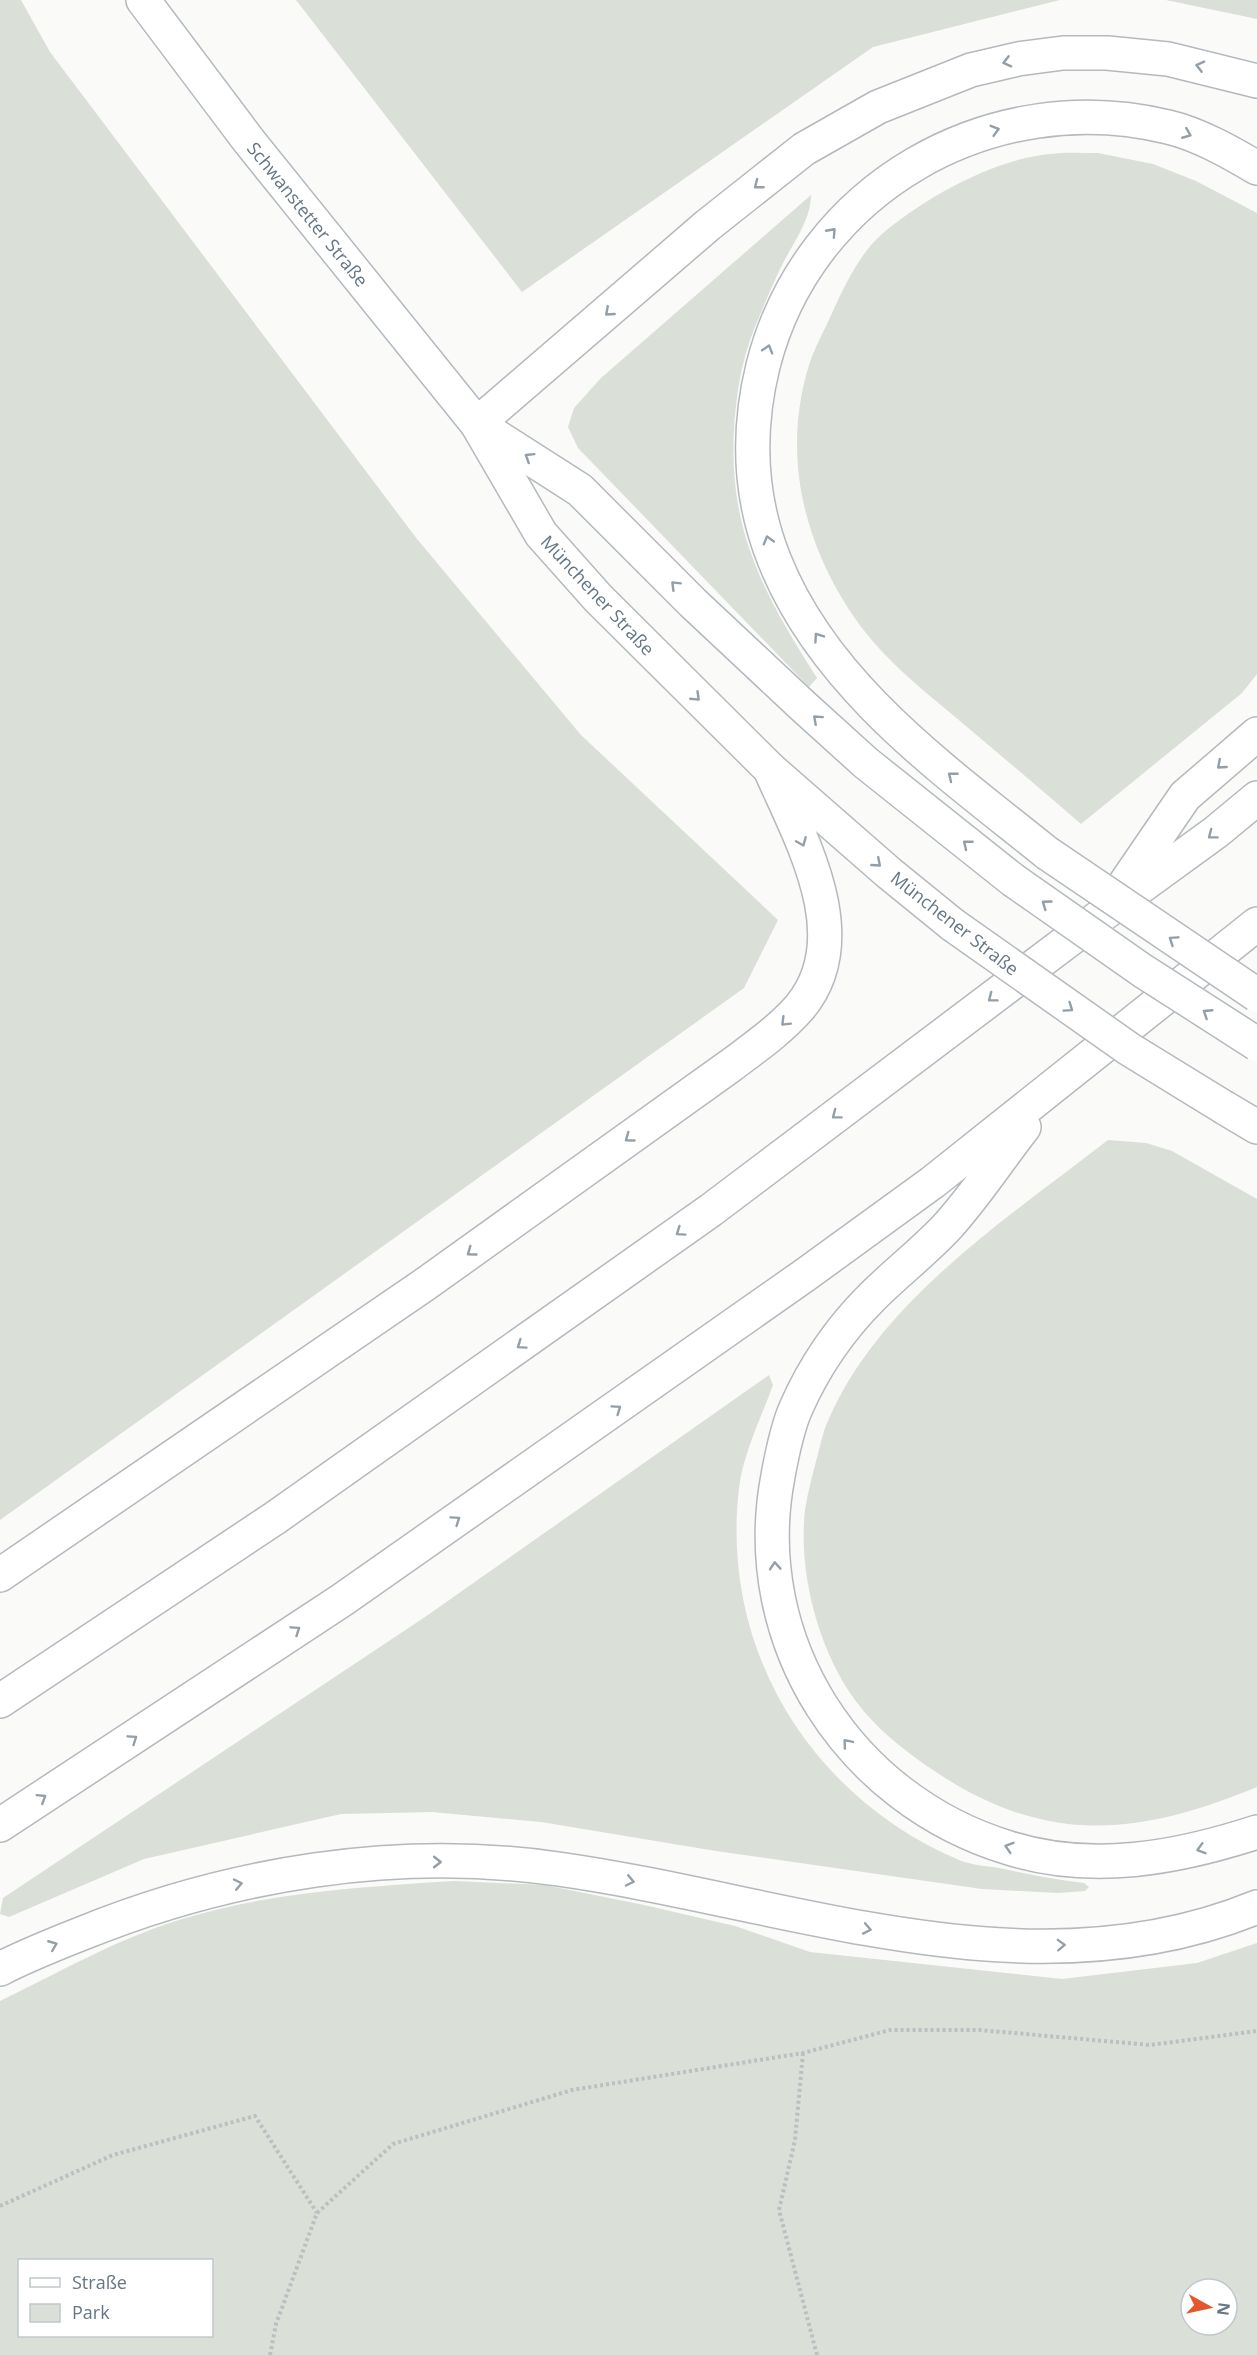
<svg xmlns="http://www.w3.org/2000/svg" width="1257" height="2355" viewBox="0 0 1257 2355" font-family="'Open Sans',sans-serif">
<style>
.green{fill:#dadfd7;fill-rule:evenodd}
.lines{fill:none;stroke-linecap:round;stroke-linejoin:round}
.secondary-casing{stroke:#b3babf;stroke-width:36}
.primary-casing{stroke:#b5babe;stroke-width:36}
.motorway-casing{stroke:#b4b9bd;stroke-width:36}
.path{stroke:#bbbfc2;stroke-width:4;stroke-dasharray:3 3;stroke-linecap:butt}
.secondary{stroke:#fff;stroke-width:33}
.primary{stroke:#fff;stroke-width:33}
.motorway{stroke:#fff;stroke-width:33}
.secondary-bridge-casing{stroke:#b3babf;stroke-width:36;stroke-linecap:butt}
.primary-bridge-casing{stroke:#b5babe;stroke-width:36;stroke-linecap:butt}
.motorway-bridge-casing{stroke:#b4b9bd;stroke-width:36;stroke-linecap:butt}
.secondary-bridge{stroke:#fff;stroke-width:33}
.primary-bridge{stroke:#fff;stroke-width:33}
.motorway-bridge{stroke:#fff;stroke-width:33}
.oneway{stroke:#939fa8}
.labels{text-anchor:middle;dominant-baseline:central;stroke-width:6;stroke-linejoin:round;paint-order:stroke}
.street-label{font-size:18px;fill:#657683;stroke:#fff}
</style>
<rect width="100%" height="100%" fill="#fafaf8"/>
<!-- green -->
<path class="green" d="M0,0H21L50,52L417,539L581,735L778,920L744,988L0,1520Z
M296,0H1060L873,47L522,292Z
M1166,0H1257V19Z
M1098,153L1153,164L1196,181L1257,213V674L1242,693L1081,824C1041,789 1000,755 960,721C917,685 879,656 848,608C800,533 782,445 811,359C817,343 826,327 833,311C845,285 860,253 882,234C924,198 994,159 1050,154C1066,152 1082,153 1098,153Z
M811,195C811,221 791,246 780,269C773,284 766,300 760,315C745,348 738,380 735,416C725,523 761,590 817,678L809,687L578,448L568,427L574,408L601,378Z
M1108,1140L1146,1143L1172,1151L1257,1199V1787C1196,1812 1135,1831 1068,1824C1019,1818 976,1799 936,1772C906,1752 877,1730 855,1700C818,1649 798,1572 805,1510C808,1491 813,1472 818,1454C821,1443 823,1431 828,1421C879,1301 1008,1218 1108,1140Z
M769,1375L773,1385C761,1418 743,1454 739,1488C720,1650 811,1797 959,1860C971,1865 986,1866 999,1868C1027,1874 1055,1880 1084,1883L1089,1887L1085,1891L1058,1893L982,1889L716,1851L541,1822L432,1812L341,1814L144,1859L9,1917L0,1914L3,1898L425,1617Z
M454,1881L545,1885L644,1905L735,1926L810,1952L1062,1979L1197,1963L1257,1943V2355H0V2001C58,1973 117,1939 179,1920C268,1892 362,1887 454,1881ZM20,2260H212V2336H20ZM1191,2289H1227V2325H1191Z"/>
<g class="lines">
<!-- secondary casing -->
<g class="secondary-casing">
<path id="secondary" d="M143,0L249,141L477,424L580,490L693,603L803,706L866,763L1013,880"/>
</g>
<!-- primary casing -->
<g class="primary-casing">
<path id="primary" d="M477,424L541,534L598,598L770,769L889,873L953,925
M1225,1108L1257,1127"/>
</g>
<!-- motorway casing -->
<g class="motorway-casing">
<path id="motorway" d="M477,424L708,225L804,149L878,107L971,70L1018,59L1063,53H1107L1168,59L1257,81
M1047,853C944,770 824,686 774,559C749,496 747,431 763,366C808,188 991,84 1168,127C1198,134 1230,152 1257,168
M1120,891L1185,796L1257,734
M1024,1127C998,1160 974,1198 945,1229C922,1253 895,1274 872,1297C840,1329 814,1367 796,1408C787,1428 782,1454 778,1476C746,1642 850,1800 1009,1848C1092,1874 1177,1858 1257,1832
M0,1575L424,1285L730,1066C754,1048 780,1030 800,1007C858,937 800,838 770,769
M0,1701L275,1518L711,1210L1106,912L1216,832L1257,798
M0,1825L342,1600L805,1275L933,1182L1257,924
M0,1969C27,1955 55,1944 83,1933C231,1873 398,1846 558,1869C787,1901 1029,2001 1257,1907"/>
</g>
<!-- path -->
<path class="path" d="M803,2053L795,2140L779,2210L817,2355
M0,2206L113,2155L255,2116L317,2213
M270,2355L276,2324L317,2213L393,2144L572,2090L803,2053L890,2030H980L1150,2045L1257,2031"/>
<!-- secondary -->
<use href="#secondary" class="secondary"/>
<!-- primary -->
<use href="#primary" class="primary"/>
<!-- motorway -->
<use href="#motorway" class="motorway"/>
<!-- secondary-bridge casing -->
<g class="secondary-bridge-casing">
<path id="secondary-bridge" d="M1013,880L1143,971L1257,1044"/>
</g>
<!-- primary-bridge casing -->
<g class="primary-bridge-casing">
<path id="primary-bridge" d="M953,925L1129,1049L1225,1108"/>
</g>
<!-- motorway-bridge casing -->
<g class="motorway-bridge-casing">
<path id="motorway-bridge" d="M1047,853L1257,995"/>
</g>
<!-- secondary-bridge -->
<use href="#secondary-bridge" class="secondary-bridge"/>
<!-- primary-bridge -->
<use href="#primary-bridge" class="primary-bridge"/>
<!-- motorway-bridge -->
<use href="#motorway-bridge" class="motorway-bridge"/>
</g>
<!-- one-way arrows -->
<defs><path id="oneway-chevron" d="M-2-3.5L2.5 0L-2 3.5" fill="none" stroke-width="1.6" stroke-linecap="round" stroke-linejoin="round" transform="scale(1.5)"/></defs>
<g class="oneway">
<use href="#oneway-chevron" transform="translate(1007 62) rotate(166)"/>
<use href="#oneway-chevron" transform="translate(1200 66) rotate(-166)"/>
<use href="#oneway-chevron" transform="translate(995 130) rotate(-16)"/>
<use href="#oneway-chevron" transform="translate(1187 134) rotate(22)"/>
<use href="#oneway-chevron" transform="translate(758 185) rotate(142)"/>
<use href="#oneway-chevron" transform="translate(832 232) rotate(-48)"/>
<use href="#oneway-chevron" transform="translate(609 312) rotate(139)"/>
<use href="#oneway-chevron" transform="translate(768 349) rotate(-73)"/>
<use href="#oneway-chevron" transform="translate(529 457) rotate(-148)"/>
<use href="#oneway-chevron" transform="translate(768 540) rotate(-106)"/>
<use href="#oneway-chevron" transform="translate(675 585) rotate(-135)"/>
<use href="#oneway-chevron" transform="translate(818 637) rotate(-125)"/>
<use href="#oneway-chevron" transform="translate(696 697) rotate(44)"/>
<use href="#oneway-chevron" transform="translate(817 719) rotate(-138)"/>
<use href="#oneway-chevron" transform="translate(1221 765) rotate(139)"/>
<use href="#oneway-chevron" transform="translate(952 776) rotate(-141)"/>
<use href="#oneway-chevron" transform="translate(1212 835) rotate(143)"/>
<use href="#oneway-chevron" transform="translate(802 842) rotate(67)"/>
<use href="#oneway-chevron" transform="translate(967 844) rotate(-141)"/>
<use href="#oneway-chevron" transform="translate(877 863) rotate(41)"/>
<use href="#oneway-chevron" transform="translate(1046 904) rotate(-144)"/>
<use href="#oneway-chevron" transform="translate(1173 940) rotate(-146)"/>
<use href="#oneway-chevron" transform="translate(992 998) rotate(143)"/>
<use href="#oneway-chevron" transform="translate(1069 1008) rotate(35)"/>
<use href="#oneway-chevron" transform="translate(1207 1013) rotate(-147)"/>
<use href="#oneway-chevron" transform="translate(785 1022) rotate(135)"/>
<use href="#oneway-chevron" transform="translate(836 1115) rotate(143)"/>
<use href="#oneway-chevron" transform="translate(629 1138) rotate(144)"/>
<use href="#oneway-chevron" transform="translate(680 1232) rotate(145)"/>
<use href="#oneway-chevron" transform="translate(471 1252) rotate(144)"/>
<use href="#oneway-chevron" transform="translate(521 1345) rotate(145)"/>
<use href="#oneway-chevron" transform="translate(617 1409) rotate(-35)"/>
<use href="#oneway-chevron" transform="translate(456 1520) rotate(-35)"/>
<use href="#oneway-chevron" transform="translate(775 1566) rotate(-94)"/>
<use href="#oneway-chevron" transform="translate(296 1630) rotate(-34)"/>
<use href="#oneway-chevron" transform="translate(133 1739) rotate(-34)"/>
<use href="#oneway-chevron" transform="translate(847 1743) rotate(-130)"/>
<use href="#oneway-chevron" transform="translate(42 1798) rotate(-32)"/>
<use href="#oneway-chevron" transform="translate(1009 1847) rotate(-163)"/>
<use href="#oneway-chevron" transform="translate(1201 1849) rotate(164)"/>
<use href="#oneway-chevron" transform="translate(437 1862)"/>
<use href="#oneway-chevron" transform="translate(630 1881) rotate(12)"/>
<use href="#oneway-chevron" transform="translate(238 1884) rotate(-12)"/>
<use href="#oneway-chevron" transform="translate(867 1929) rotate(11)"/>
<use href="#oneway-chevron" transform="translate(53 1945) rotate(-22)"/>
<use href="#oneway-chevron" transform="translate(1061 1945) rotate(-2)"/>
</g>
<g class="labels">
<!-- street labels -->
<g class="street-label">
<text transform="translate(308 214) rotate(51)">Schwanstetter Straße</text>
<text transform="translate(598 595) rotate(47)">Münchener Straße</text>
<text transform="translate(955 923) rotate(38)">Münchener Straße</text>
</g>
</g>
<!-- legend -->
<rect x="18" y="2259" width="195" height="78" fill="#ffffff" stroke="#c1c8cd" stroke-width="1.5"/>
<rect x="30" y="2278" width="30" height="9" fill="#ffffff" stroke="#c1c8cd" stroke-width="1.5"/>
<text x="72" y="2289" font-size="18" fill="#657683">Straße</text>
<rect x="30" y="2304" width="30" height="18" fill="#dadfd7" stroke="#c1c8cd" stroke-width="1.5"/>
<text x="72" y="2319" font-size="18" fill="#657683">Park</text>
<!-- north arrow -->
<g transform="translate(1209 2307) rotate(98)"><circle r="28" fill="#ffffff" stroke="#c1c8cd" stroke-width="1.5"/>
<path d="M0-4.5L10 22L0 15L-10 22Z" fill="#e4572e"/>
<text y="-9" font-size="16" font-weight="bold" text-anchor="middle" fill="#657683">N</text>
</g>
</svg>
